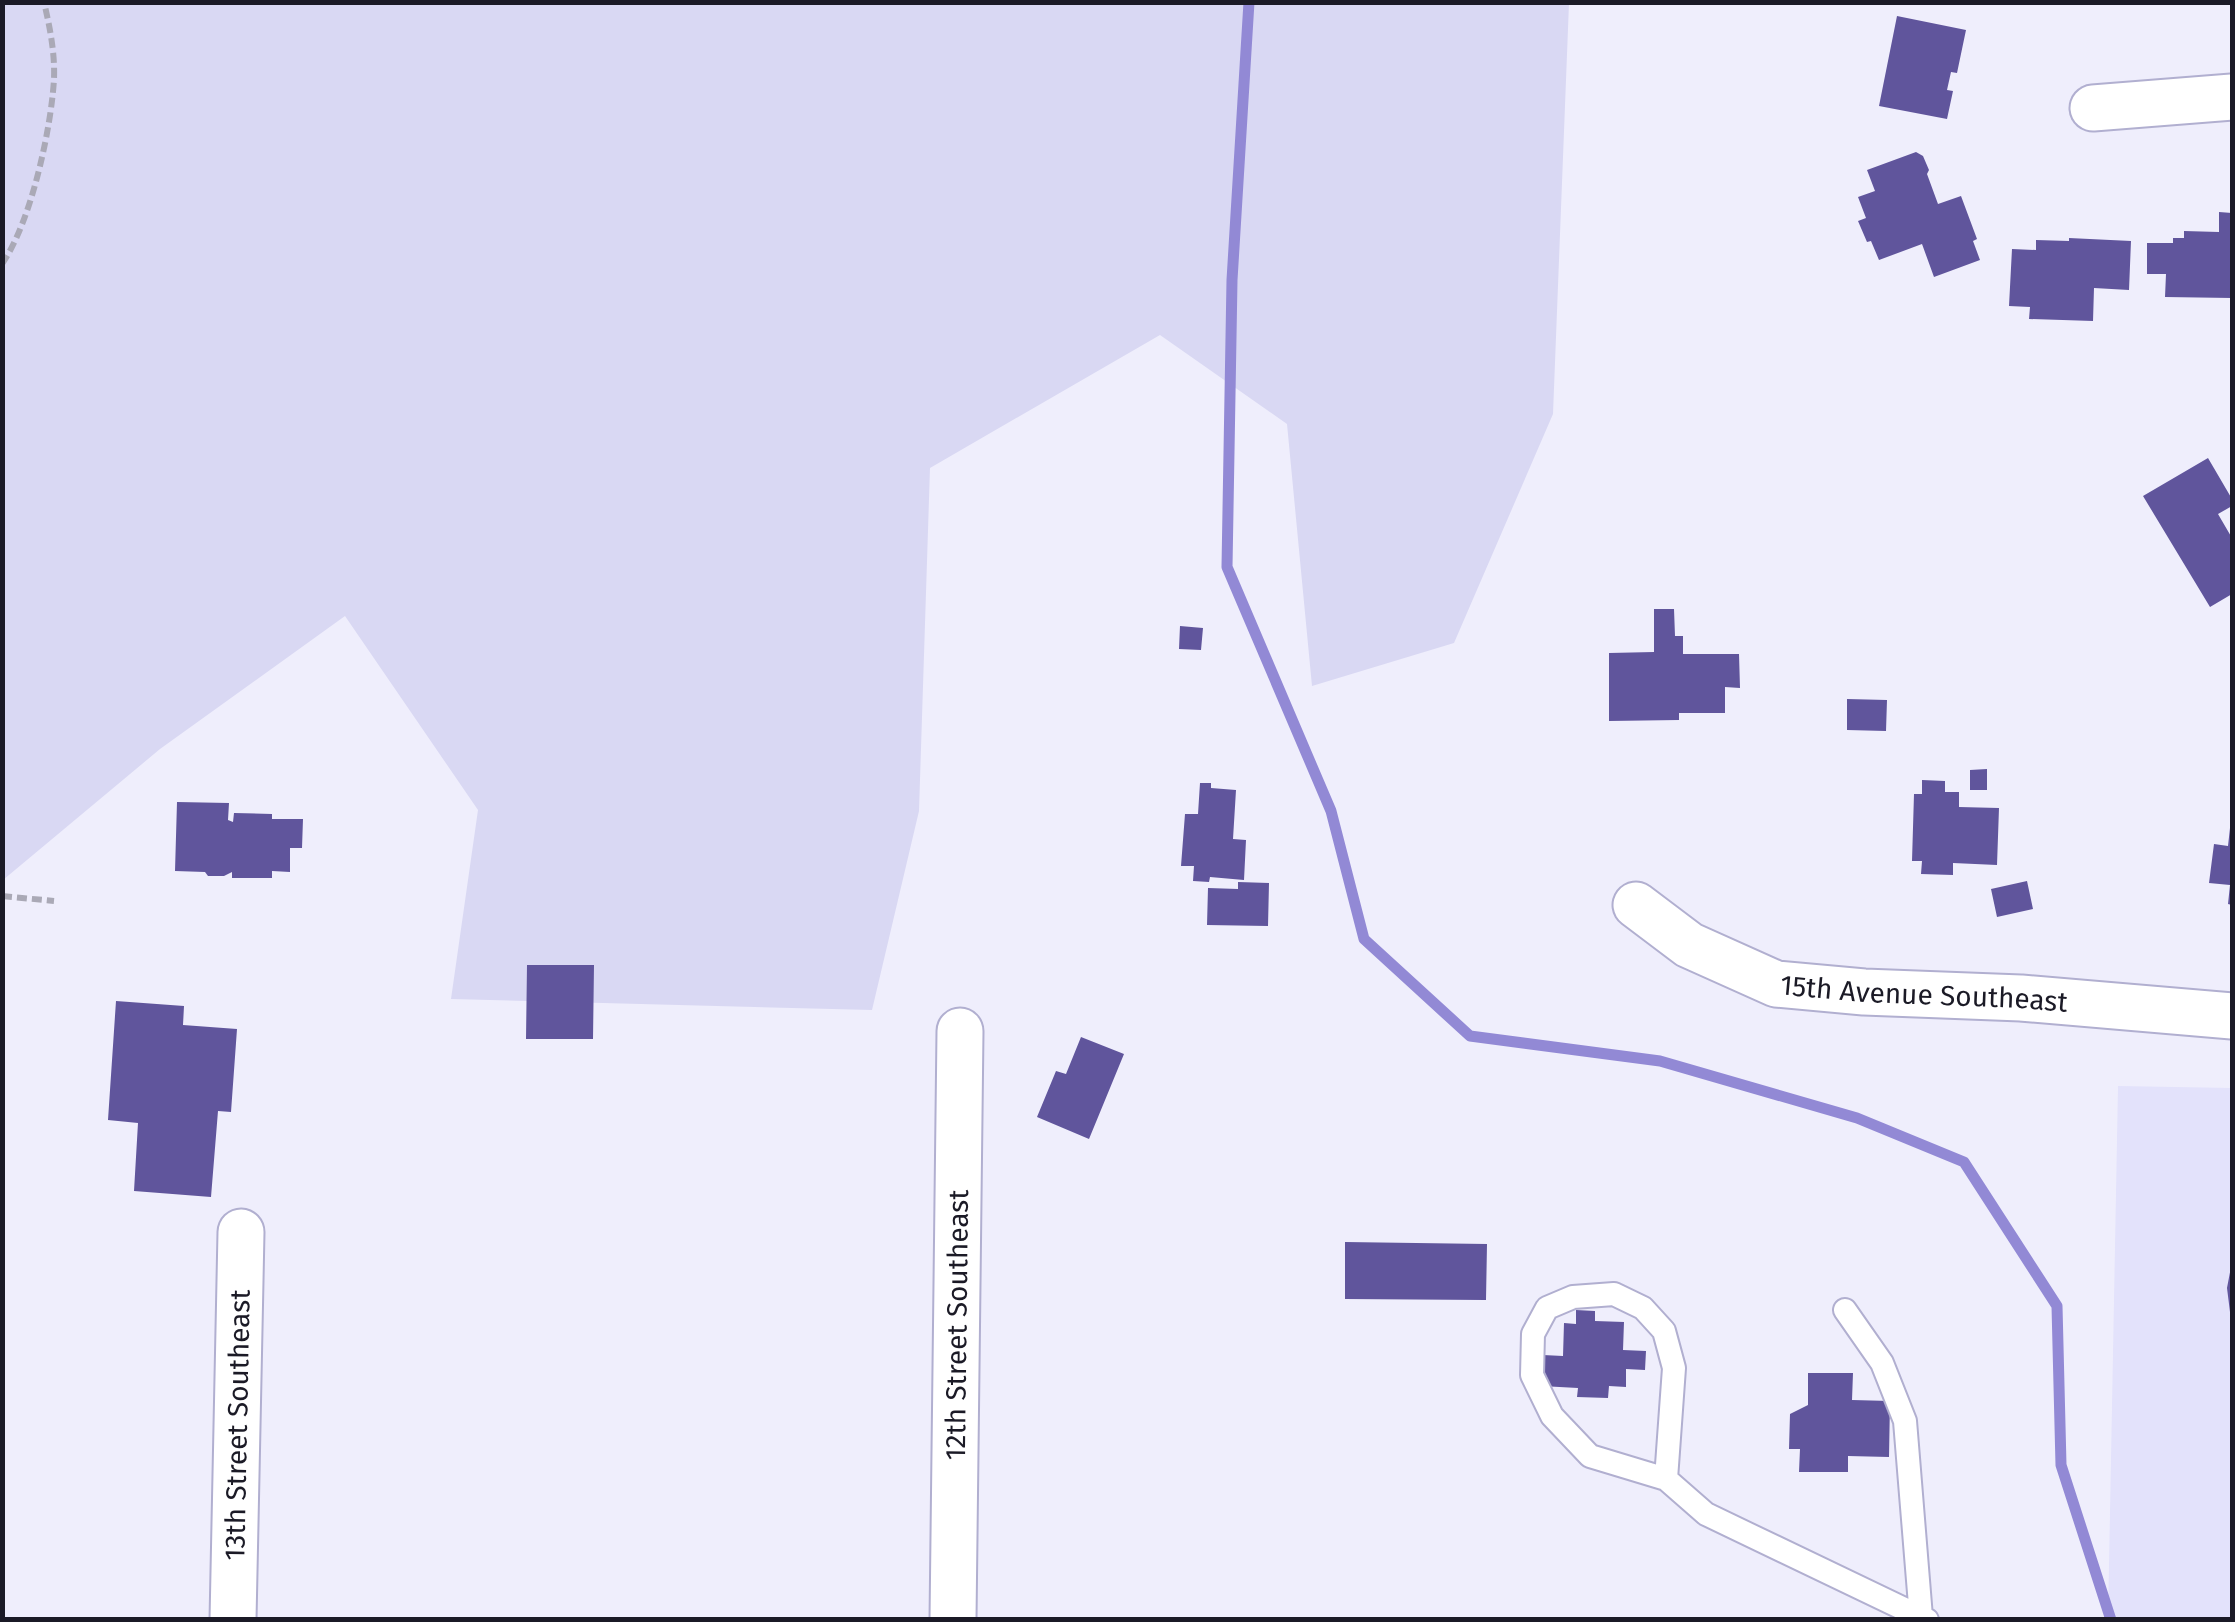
<svg xmlns="http://www.w3.org/2000/svg" width="2235" height="1622" viewBox="0 0 2235 1622" font-family="'Fira Sans',sans-serif">
<style>
.built{fill:#e3e2fb}
.green{fill:#d9d8f3}
.lines{fill:none;stroke-linecap:round;stroke-linejoin:round}
.stream{stroke:#9289d5;stroke-width:11}
.building{fill:#60559c}
.lane-casing{stroke:#b1afd0;stroke-width:26}
.street-casing{stroke:#b1afd0;stroke-width:49}
.path{stroke:#aaa9b6;stroke-width:6;stroke-dasharray:10 5;stroke-linecap:butt}
.lane{stroke:#fff;stroke-width:22}
.street{stroke:#fff;stroke-width:45}
.labels{text-anchor:middle;dominant-baseline:central;stroke-width:10;stroke-linejoin:round;paint-order:stroke}
.street-label{font-size:28px;fill:#1b1a26;stroke:#fff}
</style>
<rect width="100%" height="100%" fill="#efeefc"/>
<!-- built -->
<path class="built" d="M2118,1086L2232,1088V1619L2108,1620Z"/>
<!-- green -->
<path class="green" d="M3,3H1569L1553,414L1454,643L1312,686L1287,424L1160,335L930,468L919,811L872,1010L451,999L478,810L345,616L160,749L3,880Z"/>
<g class="lines">
<!-- stream -->
<path class="stream" d="M1249,2L1232,280L1227,567L1331,811L1364,939L1470,1036L1660,1061L1857,1118L1964,1162L2057,1306L2061,1465L2111,1620"/>
</g>
<!-- building -->
<path class="building" d="M1897,16L1966,30L1957,73L1951,72L1947,90L1953,91L1947,119L1879,106Z
M1916,152L1923,156L1929,170L1927,174L1938,204L1961,196L1977,239L1973,241L1980,260L1934,277L1922,244L1879,260L1871,241L1867,242L1858,221L1866,218L1858,197L1875,191L1867,170Z
M2219,212L2232,213V298L2165,297L2166,274H2147V243H2173V238H2184V231L2219,232Z
M2069,238L2131,241L2129,290L2094,288L2093,321L2029,319L2030,307L2009,306L2012,249L2036,250V240L2069,241Z
M2208,458L2232,499V506L2218,514L2232,538V594L2210,607L2143,496Z
M1654,609H1674L1675,636H1683V654H1739L1740,688L1725,687V713H1679V720L1609,721V653L1654,652Z
M1180,626L1203,628L1201,650L1179,649Z
M1847,699L1887,700L1886,731L1847,730Z
M1987,769V790H1970V770Z
M1922,780L1945,781V792H1959V807L1999,808L1997,865L1953,863V875L1921,874L1922,861H1912L1914,794H1922Z
M1200,783H1211V788L1236,790L1233,839L1246,840L1244,880L1210,877L1209,882L1193,881L1194,866H1181L1185,814H1198Z
M177,802L229,803L228,820L233,822L234,813L272,814V819H303L302,848H290V872L272,871V878H232V872L224,876H208L205,872L175,871Z
M2230,828H2232V905L2228,904L2230,885L2209,883L2214,844L2228,846Z
M2027,881L2033,909L1997,917L1991,889Z
M1238,882L1269,883L1268,926L1207,925L1208,888L1238,889Z
M527,965H594L593,1039H526Z
M116,1001L184,1006L183,1025L237,1029L231,1112L218,1111L211,1197L134,1191L138,1123L108,1120Z
M1081,1037L1124,1054L1089,1139L1037,1117L1056,1071L1066,1074Z
M1345,1242L1487,1244L1486,1300L1345,1299Z
M2231,1267L2232,1312H2230L2227,1288Z
M1576,1310L1595,1311V1321L1624,1322L1623,1350L1646,1351L1645,1370L1626,1369V1387L1609,1386L1608,1398L1577,1397L1578,1388L1541,1386L1543,1355L1563,1356L1564,1323L1576,1324Z
M1808,1373H1853L1852,1400L1890,1401L1889,1457L1848,1456V1472H1799L1800,1449H1789L1790,1414L1808,1405Z"/>
<g class="lines">
<!-- lane casing -->
<g class="lane-casing">
<path id="lane" d="M1845,1310L1882,1363L1905,1421L1921,1617
M1666,1479L1674,1368L1664,1331L1643,1308L1614,1294L1573,1297L1547,1308L1533,1334L1532,1375L1552,1416L1590,1456L1666,1479L1706,1514L1927,1620"/>
</g>
<!-- street casing -->
<g class="street-casing">
<g id="street">
<path d="M2093,108L2232,97"/>
<path id="s1" d="M1636,905L1689,945L1776,984L1864,992L2021,998L2232,1016"/>
<path id="s2" d="M233,1620L241,1232"/>
<path id="s3" d="M953,1620L960,1031"/>
</g>
</g>
<!-- path -->
<path class="path" d="M2,264C31,222 51,130 54,79C55,53 50,28 44,2
M2,896L54,901"/>
<!-- lane -->
<use href="#lane" class="lane"/>
<!-- street -->
<use href="#street" class="street"/>
</g>
<g class="labels">
<!-- street labels -->
<g class="street-label">
<text stroke="none"><textPath href="#s1" startOffset="310">15th Avenue Southeast</textPath></text>
<text stroke="none"><textPath href="#s3" startOffset="295">12th Street Southeast</textPath></text>
<text stroke="none"><textPath href="#s2" startOffset="195">13th Street Southeast</textPath></text>
</g>
</g>
<!-- border -->
<rect width="2235" height="1622" fill="none" stroke="#1b1a26" stroke-width="10"/>
</svg>
